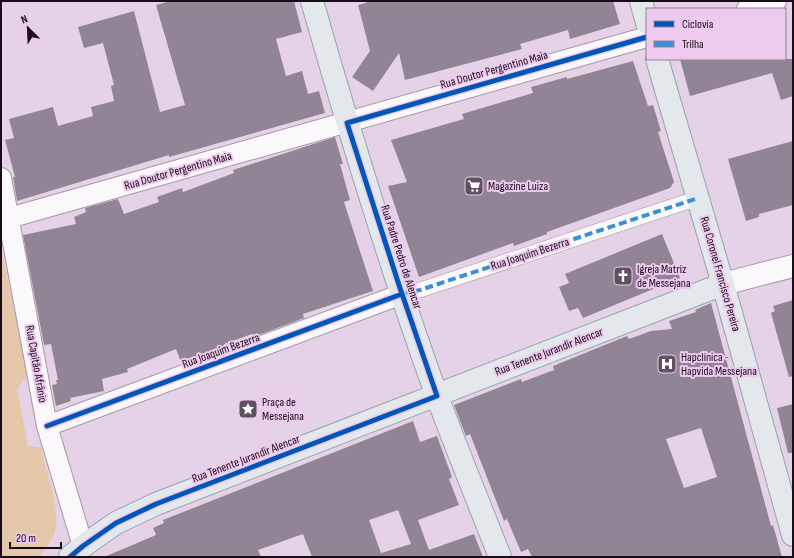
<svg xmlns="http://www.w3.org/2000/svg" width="794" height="558" viewBox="0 0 794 558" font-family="'Sofia Sans Condensed',sans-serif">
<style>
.green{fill:#e4c8a9}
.building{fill:#918595;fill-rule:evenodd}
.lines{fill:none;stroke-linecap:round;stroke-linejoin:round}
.pedestrian-casing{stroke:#a596a6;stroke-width:16}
.minor-casing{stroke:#a596a6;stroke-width:22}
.tertiary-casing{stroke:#a596a6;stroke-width:24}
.primary-casing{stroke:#9aa2ad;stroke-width:24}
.pedestrian{stroke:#fbf8fb;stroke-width:15}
.minor{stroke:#fbf8fb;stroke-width:20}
.tertiary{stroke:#fbf8fb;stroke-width:22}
.primary{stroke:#e2e8ec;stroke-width:22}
.quiet{stroke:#3991d4;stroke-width:4;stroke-dasharray:8 4;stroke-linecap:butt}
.cycleway-casing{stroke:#edcaee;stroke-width:8}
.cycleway{stroke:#0057b8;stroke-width:5}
.labels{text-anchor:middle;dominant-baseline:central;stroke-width:4;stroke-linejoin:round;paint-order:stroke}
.street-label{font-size:12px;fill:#180c18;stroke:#edcaee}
.poi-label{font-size:12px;fill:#180c18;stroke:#edcaee;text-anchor:start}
</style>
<rect width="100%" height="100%" fill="#e5d2e6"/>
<!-- green -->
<path class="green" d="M1,248L28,375L17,389L28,446L41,448C46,471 59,505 56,527C54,538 46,549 39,557H1Z"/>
<!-- building -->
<path class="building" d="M171,1H294L302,32L276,39L286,76L302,71L308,94L319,91L325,113L169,157V155L17,201L13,177H15L5,140L14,138L9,119L53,107L58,126L93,116L91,107L114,101L111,86L114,85L103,43L84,48L78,27L134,11L160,112L185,105L156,5Z
M366,1H613L620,24L570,39L568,30L520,44L522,49L405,80L399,53L373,91L352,77L370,51L358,5L366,3Z
M680,59H793V96L781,100L772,73L690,96Z
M633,61L648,106L653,105L661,131L658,132L674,182L670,188L547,232V234L514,246L513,243L419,277L388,186L407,182L391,140L464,119L462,114L533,93L531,87L567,77V79Z
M335,137L343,164H340L350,200L344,202L373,291L303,314L304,318L253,337L252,334L224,344L225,347L181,362L176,349L127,369L128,372L102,379L104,391L70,398L71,401L56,406L52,385L57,384L56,380H58L51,344L44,345L23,235L76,224L74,217L86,212L85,208L118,199L124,214L159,202L157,197L182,188L183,192L234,173L233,170Z
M793,141V205L759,214V217L746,221L728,159Z
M662,234L680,278L583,318L578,308L569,311L559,287L569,283L565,274Z
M793,300V376L789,377L771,313L775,311L773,306Z
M711,303L771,526L773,525L782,557H532L528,549L521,552L507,519L504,521L470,434L466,436L454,405L521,379L522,382L554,370L553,366L627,336L629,339L651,331L672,329L669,321L696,312L695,310ZM701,428L717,477L684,488L666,439Z
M793,404V453H788L777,408Z
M413,421L420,442L437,436L452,477L449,479L459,505L418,520L429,550L474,534L483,557H312L303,534L258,550L261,557H104L156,535L153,528L164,523L163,520ZM398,510L411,544L381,553L369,520Z"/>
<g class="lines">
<!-- pedestrian casing -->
<g class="pedestrian-casing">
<path id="pedestrian" d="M402,294L420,290L698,198"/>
</g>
<!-- minor casing -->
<g class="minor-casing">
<path id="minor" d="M747,9L776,1
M1,178L47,426L83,546
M9,218L647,37
M47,426L402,294"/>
</g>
<!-- tertiary casing -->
<g class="tertiary-casing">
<path id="tertiary" d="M723,284L793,266"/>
</g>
<!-- primary casing -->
<g class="primary-casing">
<path id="primary" d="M312,1C350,134 390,267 437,396C457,450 479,503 500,557
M641,1L647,23
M657,59L723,284L793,535
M70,557L83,546L116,523L156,504L723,284"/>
</g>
<!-- pedestrian -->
<use href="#pedestrian" class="pedestrian"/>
<!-- minor -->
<use href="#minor" class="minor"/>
<!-- tertiary -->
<use href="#tertiary" class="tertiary"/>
<!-- primary -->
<use href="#primary" class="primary"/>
<!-- quiet -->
<path class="quiet" d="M402,294L420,290L698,198"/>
<!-- cycleway casing -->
<g class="cycleway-casing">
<path id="cycleway" d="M47,426L402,294
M70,557L83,546L116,523L156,504L437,396L399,285L347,123L647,37"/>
</g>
<!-- cycleway -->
<use href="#cycleway" class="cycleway"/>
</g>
<!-- icons -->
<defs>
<g id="supermarket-square" transform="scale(1)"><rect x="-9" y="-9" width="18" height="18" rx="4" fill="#605160" stroke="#edcaee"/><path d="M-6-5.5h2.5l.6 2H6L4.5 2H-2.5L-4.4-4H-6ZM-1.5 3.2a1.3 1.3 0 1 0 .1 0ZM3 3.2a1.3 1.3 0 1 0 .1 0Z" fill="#fff"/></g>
<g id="church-square" transform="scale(1)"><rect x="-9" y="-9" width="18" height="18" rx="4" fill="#605160" stroke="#edcaee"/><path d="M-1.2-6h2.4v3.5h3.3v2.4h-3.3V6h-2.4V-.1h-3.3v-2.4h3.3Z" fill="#fff"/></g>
<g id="hospital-square" transform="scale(1)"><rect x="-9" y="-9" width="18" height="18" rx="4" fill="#605160" stroke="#edcaee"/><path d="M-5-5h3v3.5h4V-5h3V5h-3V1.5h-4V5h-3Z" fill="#fff"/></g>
<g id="sight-square" transform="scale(1)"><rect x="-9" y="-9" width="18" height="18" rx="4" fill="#605160" stroke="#edcaee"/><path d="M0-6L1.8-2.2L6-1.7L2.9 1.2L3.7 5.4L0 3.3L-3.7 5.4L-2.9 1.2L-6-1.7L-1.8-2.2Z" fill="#fff"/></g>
</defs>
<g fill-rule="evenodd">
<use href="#supermarket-square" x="474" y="186"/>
<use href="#church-square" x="623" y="276"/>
<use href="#hospital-square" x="667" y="364"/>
<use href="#sight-square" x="248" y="409"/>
</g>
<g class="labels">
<!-- street labels -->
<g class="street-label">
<text transform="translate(494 70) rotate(-16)">Rua Doutor Pergentino Maia</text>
<text transform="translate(178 171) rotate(-16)">Rua Doutor Pergentino Maia</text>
<text transform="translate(530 254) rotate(-18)">Rua Joaquim Bezerra</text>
<text transform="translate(401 257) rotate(72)">Rua Padre Pedro de Alencar</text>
<text transform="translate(720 274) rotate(74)">Rua Coronel Francisco Pereira</text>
<text transform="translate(221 351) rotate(-20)">Rua Joaquim Bezerra</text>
<text transform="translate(549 352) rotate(-21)">Rua Tenente Jurandir Alencar</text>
<text transform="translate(36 364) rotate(80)">Rua Capitão Afrânio</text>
<text transform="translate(246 459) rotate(-21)">Rua Tenente Jurandir Alencar</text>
</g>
<!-- poi labels -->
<g class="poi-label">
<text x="488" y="186">Magazine Luiza</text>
<text x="637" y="269">Igreja Matriz<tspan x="637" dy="14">de Messejana</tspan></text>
<text x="681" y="357">Hapclínica -<tspan x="681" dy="14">Hapvida Messejana</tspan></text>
<text x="262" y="402">Praça de<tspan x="262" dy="14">Messejana</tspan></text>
</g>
</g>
<!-- border -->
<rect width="794" height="558" fill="none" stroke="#180c18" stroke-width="4"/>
<!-- legend -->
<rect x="646" y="8" width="140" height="52" fill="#edcaee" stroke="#987e98"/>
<rect x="654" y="21" width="20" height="6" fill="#0057b8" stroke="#987e98"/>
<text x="682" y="28" font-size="12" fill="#180c18">Ciclovia</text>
<rect x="654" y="41" width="20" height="6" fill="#3991d4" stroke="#987e98"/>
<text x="682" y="48" font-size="12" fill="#180c18">Trilha</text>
<!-- north arrow -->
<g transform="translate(28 28) rotate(336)" stroke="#edcaee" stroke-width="3" paint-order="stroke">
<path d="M0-3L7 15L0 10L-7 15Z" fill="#180c18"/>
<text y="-6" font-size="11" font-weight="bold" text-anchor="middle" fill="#180c18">N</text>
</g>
<!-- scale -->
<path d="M10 542v6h51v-6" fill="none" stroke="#180c18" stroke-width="2"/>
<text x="16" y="542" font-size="12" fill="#180c18" stroke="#edcaee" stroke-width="3" paint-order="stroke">20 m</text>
</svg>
